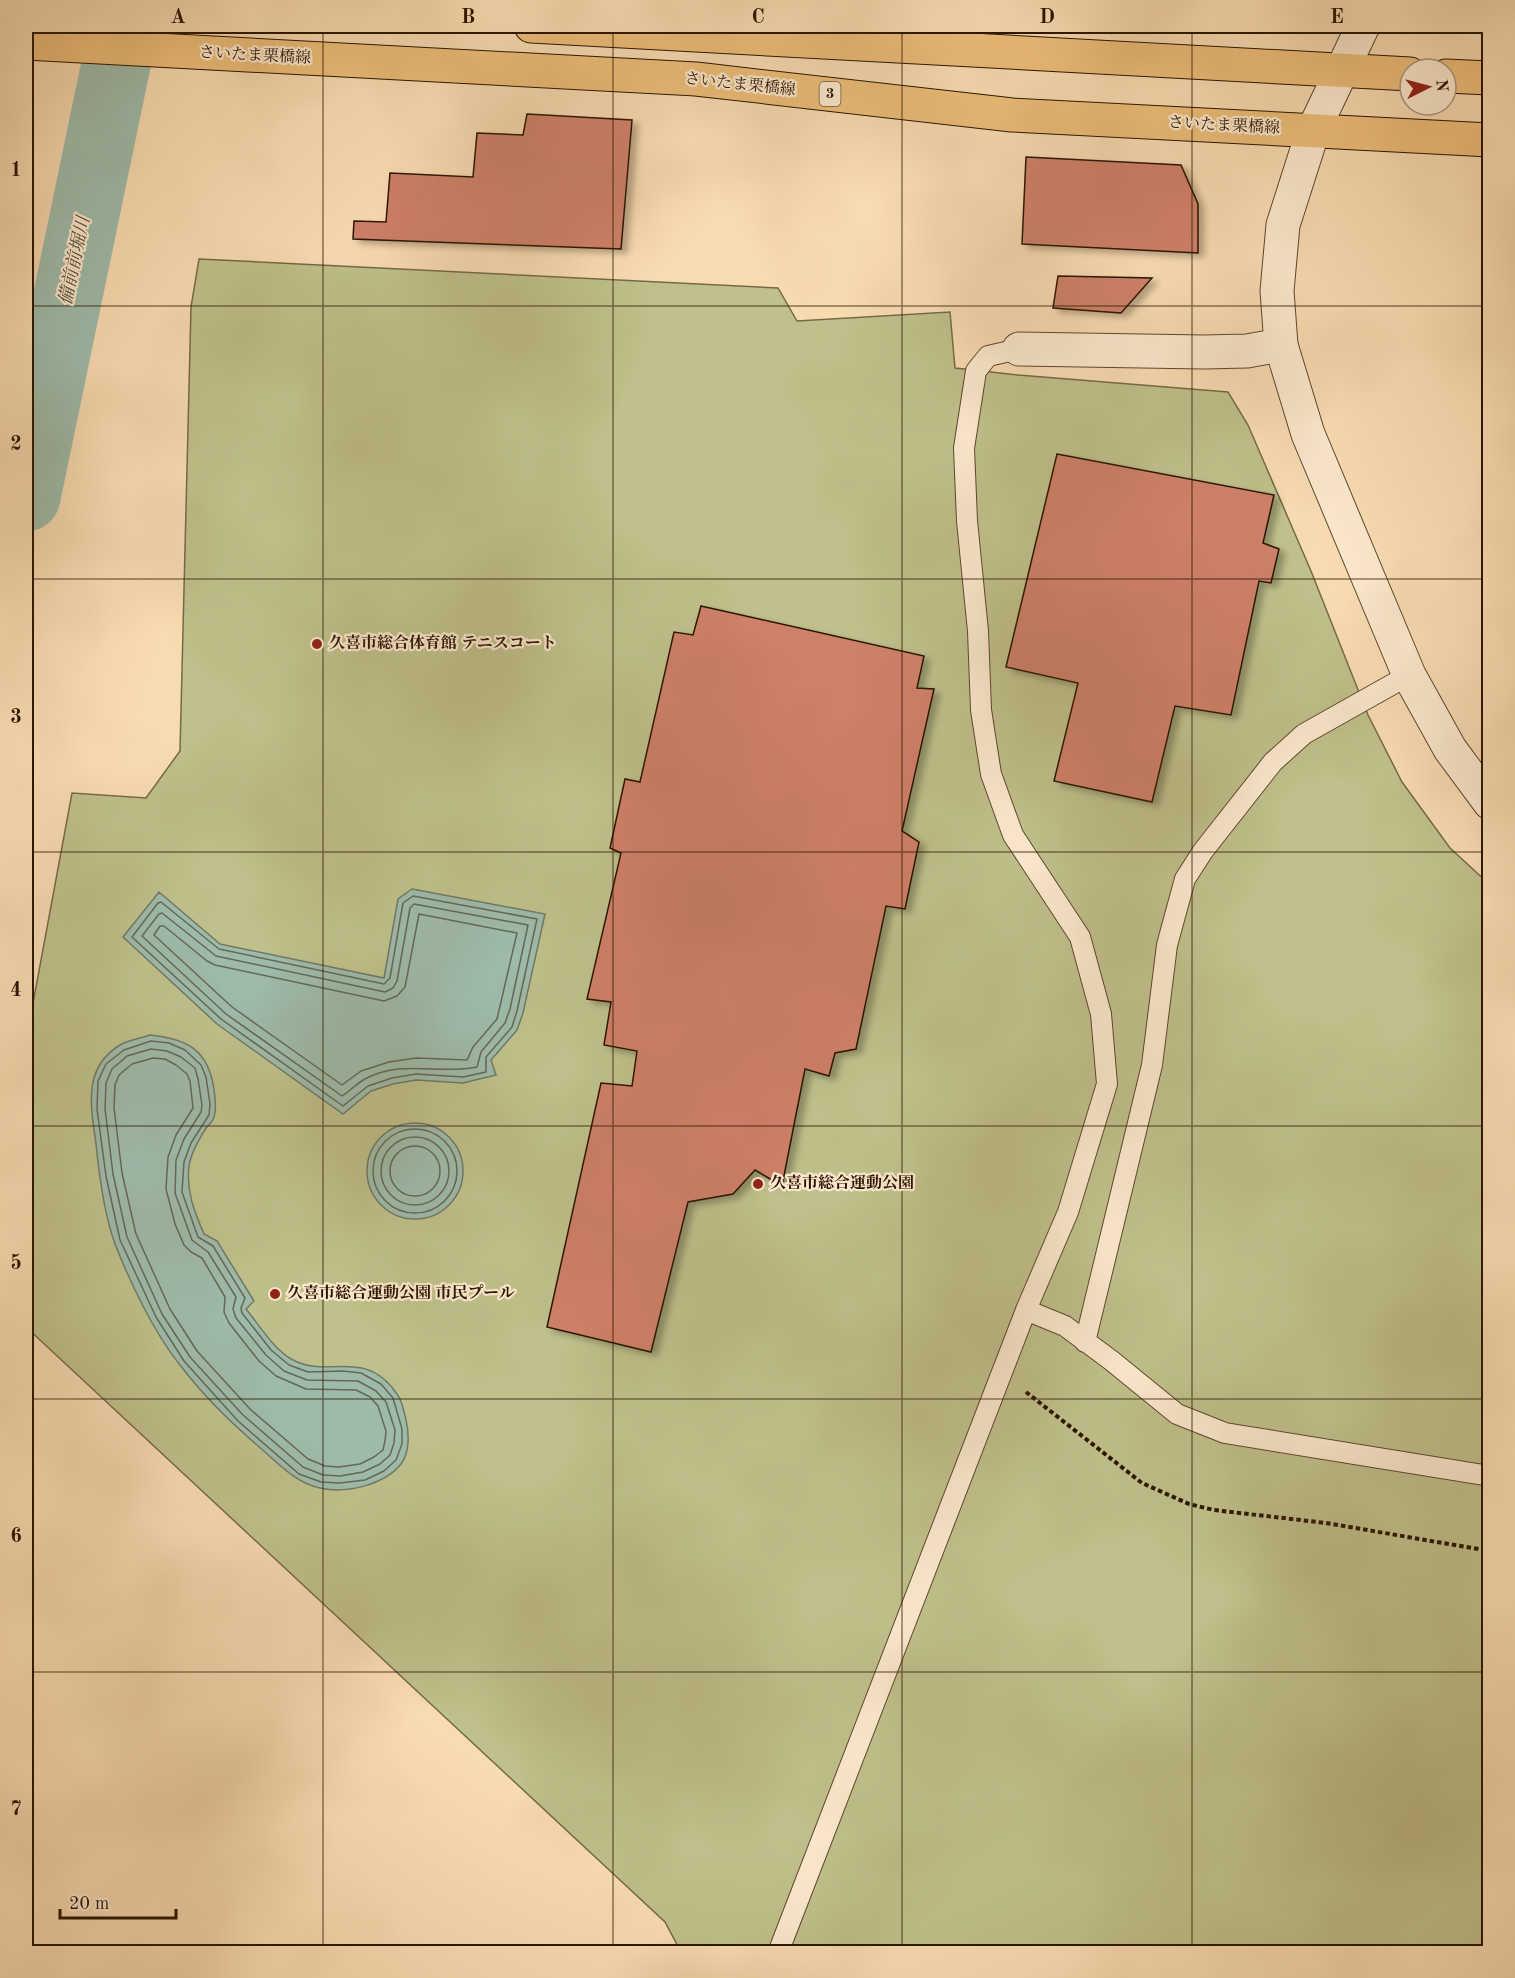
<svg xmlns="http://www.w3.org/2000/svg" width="1515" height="1978" viewBox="0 0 1515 1978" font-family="'Old Standard TT','Noto Serif JP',serif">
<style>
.green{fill:#bfc08b;stroke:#756a46;stroke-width:1.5}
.water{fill:#9ebbaa;stroke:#707966;stroke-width:1.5}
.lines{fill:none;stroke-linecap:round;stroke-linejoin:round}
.shore{stroke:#646855;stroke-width:1.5}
.river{stroke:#9ebbaa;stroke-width:69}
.building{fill:#ce8067;stroke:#2b1500;stroke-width:1.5;filter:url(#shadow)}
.service-casing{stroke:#5e462c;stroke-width:22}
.minor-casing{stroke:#5e462c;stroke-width:35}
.tertiary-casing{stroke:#5e462c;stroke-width:35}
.primary-casing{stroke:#2b1500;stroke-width:35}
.path{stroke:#2b1500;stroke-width:4;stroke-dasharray:4.5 3;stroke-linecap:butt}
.service{stroke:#fbe8cd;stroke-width:20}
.minor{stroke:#fbe8cd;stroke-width:33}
.tertiary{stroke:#fbe8cd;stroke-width:33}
.primary{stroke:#ecbe79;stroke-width:33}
.grid{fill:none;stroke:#2b1500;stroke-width:1.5;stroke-opacity:0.55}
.poi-dot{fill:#8f2418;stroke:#fbe8cd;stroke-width:2}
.labels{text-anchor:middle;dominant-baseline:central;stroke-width:4.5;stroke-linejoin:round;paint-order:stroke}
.shield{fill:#fbe8cd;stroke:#69543e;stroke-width:1.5}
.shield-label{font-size:15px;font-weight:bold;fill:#2b1500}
.street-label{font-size:16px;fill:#2b1500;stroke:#fbe8cd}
.poi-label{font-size:16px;font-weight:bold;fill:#2b1500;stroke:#fbe8cd;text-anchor:start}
.water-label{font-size:18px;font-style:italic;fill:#534f3c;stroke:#fbe8cd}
.neatline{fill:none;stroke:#2b1500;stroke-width:2}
.grid-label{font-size:20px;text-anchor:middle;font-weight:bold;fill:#2b1500}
</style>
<defs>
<filter id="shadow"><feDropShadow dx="6" dy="4" stdDeviation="3" flood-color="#0004"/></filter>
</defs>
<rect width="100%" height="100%" fill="#f9dbb2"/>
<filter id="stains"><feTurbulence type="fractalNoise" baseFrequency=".00333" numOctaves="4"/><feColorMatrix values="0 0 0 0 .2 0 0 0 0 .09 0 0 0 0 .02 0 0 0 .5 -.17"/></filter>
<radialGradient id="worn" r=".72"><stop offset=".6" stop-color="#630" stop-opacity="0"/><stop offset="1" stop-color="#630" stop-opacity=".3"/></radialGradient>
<!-- green -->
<path class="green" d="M199,259L778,288L797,321L950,312L955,368L1018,375L1228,392L1248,425L1311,571L1368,715L1402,782L1450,848L1489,884V1952H681L665,1922L26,1327V1041L72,793L146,798L180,751L191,307Z"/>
<!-- water -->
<path class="water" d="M412,889L545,914L523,1013L517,1030L491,1060L496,1075L463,1083L416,1080L393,1084L371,1091L343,1114L217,1024L123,937L159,892L220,944L384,978L398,899Z
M150,1035C188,1039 208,1050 214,1089C215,1098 217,1108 214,1117C213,1121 209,1125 206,1128C199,1139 191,1153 189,1166C186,1191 194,1211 204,1234L217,1241L254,1301L246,1309C260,1326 273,1349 293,1360C328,1379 365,1347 397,1394C402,1400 404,1411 406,1420C409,1433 410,1452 401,1464C384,1485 346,1494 320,1488C295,1483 276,1461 257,1445C229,1421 202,1394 180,1365C154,1333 130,1282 115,1244C105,1217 99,1174 96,1144C91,1107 82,1068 120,1045C128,1040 141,1038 150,1035Z
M367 1171a48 48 0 1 1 96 0a48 48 0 1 1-96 0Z"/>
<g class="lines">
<!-- shore -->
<path class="shore" d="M413,896L537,919L517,1011L512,1027L486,1057V1072L463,1077L416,1074L392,1078L368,1086L343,1106L221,1019L132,937L158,903L161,902L219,949L384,984L390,978L403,903Z
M414,904L528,925L510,1009L505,1023L481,1052L477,1067C439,1075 403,1059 365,1079C357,1083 350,1091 342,1096L226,1014L142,936L159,914L162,913L216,956L385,992L393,988L397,981L410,908Z
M419,914L517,933L497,1019L473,1047L467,1060L416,1058L389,1062L361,1071L342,1085L232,1007L154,935L160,926H164L207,961L215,965L384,1001L397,996L405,987Z
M151,1041L169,1043L185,1050L201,1065L206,1077L210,1104L209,1115L191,1143L184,1162L182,1192L198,1237L213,1246L245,1298L241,1308L242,1313L271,1350L289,1365L308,1372L343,1371L361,1373L381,1384L393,1398L402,1429V1444L396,1460L384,1471L365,1480L340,1483L321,1482L299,1474L238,1421L184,1361L156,1317L120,1240L106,1176L97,1109L98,1081L106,1064L124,1050Z
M151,1049L167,1051L181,1057L195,1068L198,1079L202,1105L201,1112L184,1139L176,1160L175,1193L192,1240L208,1252L236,1297L233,1309L236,1318L266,1355L284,1371L307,1380L358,1381L376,1391L386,1402L395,1430L394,1443L390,1455L380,1464L363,1472L340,1476L323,1475L303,1467L243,1415L190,1357L162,1314L127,1237L113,1174L105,1109L106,1083L112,1069L127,1056Z
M153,1058L165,1059L176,1065L187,1074L190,1081L193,1108L176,1135L168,1157L166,1189L175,1224L184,1245L191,1252L202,1258L225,1297L224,1312L229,1323L259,1361L276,1376L306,1389L356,1390L370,1397L378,1406L386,1431L385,1441L383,1450L374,1457L360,1464L339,1467L325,1466L308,1459L250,1409L197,1351L170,1309L136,1234L122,1173L114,1108L115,1085L119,1075L132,1064Z
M373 1171a42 42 0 1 1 84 0a42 42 0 1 1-84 0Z
M381 1171a34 34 0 1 1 68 0a34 34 0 1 1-68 0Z
M390 1171a25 25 0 1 1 50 0a25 25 0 1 1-50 0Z"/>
<!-- river -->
<path class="river" d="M26,497L124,26"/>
</g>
<!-- building -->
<path class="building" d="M527,114L632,120L621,249L353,239L354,221L386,222L390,173L473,177L477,133L523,135Z
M1026,157L1181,165L1198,204V253L1022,244Z
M1058,276L1152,278L1121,313L1053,308Z
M1057,454L1274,495L1263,543L1279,549L1271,583L1259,581L1231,715L1175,706L1152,802L1054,781L1078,683L1006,667Z
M701,606L924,656L917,688L934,689L902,831L919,842L905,909L886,906L856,1049L835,1053L829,1076L805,1069L782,1186L755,1170L733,1194L688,1202L651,1352L547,1327L601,1083L632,1086L637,1051L604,1045L611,1002L587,999L621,853L610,848L625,779L640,782L674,632L693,635Z"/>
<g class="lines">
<!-- service casing -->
<g class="service-casing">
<path id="service" d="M1026,1310L1065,1326L1112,1361L1177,1414L1225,1433L1490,1476
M1085,1342L1152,1065L1167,945L1185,879L1203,851L1273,762L1304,734L1409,675
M780,1952L781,1945L1026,1310L1068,1212L1107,1084L1101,1014L1080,937L1013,835L991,774L981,710L978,631L967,521L964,448L976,371L988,356L1019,349"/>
</g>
<!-- minor casing -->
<g class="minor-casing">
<path id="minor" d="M1019,349L1204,352L1247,351L1281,345"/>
</g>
<!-- tertiary casing -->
<g class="tertiary-casing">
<path id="tertiary" d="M1363,26L1313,131L1283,225L1277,291L1281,345L1308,434L1409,675L1450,749L1490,803"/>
</g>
<!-- primary casing -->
<g class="primary-casing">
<path id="primary" d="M531,26L1410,74
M26,43L696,79L1012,115L1490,140
M1446,76L1490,78"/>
</g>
<!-- path -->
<path class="path" d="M1026,1392L1142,1483L1189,1504L1214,1510L1326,1523L1490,1551"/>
<!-- service -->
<use href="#service" class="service"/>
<!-- minor -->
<use href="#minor" class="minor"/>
<!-- tertiary -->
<use href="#tertiary" class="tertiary"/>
<!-- primary -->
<use href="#primary" class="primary"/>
</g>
<!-- grid -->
<path class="grid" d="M323,26V1952M613,26V1952M902,26V1952M1192,26V1952M26,306H1490M26,579H1490M26,852H1490M26,1126H1490M26,1399H1490M26,1672H1490"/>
<!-- markers -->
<g class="poi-dot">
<circle cx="317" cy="644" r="6"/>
<circle cx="758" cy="1184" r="6"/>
<circle cx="275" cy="1294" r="6"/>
</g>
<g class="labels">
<!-- shield labels -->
<rect class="shield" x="819.5" y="82" width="21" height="24" rx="4.5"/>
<g class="shield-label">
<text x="830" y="94">3</text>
</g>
<!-- street labels -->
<g class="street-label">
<text transform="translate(255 56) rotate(3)">さいたま栗橋線</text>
<text transform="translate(740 85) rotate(6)">さいたま栗橋線</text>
<text transform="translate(1224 126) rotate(3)">さいたま栗橋線</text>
</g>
<!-- poi labels -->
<g class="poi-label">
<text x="329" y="644">久喜市総合体育館 テニスコート</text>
<text x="770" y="1184">久喜市総合運動公園</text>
<text x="287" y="1294">久喜市総合運動公園 市民プール</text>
</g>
<!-- water labels -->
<g class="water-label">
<text transform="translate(75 261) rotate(-78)">備前前堀川</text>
</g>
</g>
<!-- margin -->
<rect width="1515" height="1978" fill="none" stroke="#f9dbb2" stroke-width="66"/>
<!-- north arrow -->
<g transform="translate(1428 87) rotate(84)"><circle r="28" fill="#fbe8cd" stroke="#a8947b" stroke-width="1.5"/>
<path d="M0-4.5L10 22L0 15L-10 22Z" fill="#8f2418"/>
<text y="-9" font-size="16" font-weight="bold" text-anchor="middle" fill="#2b1500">N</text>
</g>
<!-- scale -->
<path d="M60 1909v9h116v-9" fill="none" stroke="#2b1500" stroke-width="3"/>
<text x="69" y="1909" font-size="18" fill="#2b1500" stroke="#fbe8cd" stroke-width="4.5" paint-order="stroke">20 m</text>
<rect x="33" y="33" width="1449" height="1912" class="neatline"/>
<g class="grid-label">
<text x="178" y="23">A</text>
<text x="468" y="23">B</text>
<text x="758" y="23">C</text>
<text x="1047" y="23">D</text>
<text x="1337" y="23">E</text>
<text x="16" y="176">1</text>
<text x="16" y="450">2</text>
<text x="16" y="723">3</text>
<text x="16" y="996">4</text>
<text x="16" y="1269">5</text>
<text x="16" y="1542">6</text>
<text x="16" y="1815">7</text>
</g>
<rect width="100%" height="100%" filter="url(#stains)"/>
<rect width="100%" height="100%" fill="url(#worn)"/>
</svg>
